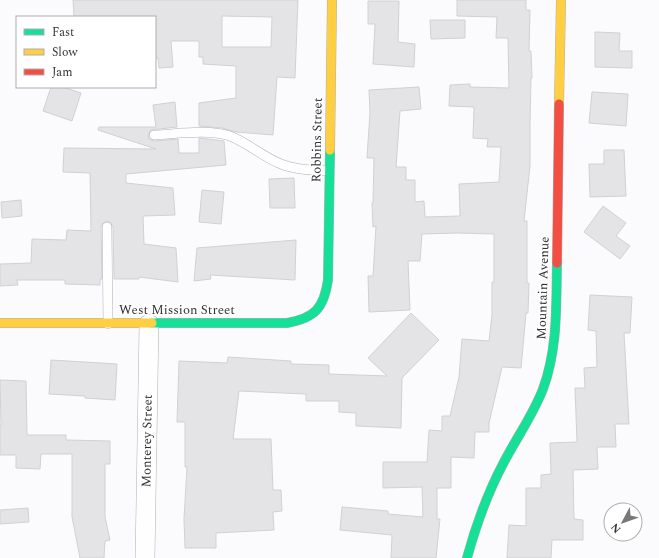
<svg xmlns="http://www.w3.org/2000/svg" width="659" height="558" viewBox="0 0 659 558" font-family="Spectral,serif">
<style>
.building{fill:#e4e4e6;stroke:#d1d1d3;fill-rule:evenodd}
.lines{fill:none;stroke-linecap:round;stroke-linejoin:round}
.lane-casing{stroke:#b0b0b2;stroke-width:10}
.street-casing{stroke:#b0b0b2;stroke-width:20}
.fast-casing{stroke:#b0b0b2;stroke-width:10}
.slow-casing{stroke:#b0b0b2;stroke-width:10}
.jam-casing{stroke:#b0b0b2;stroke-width:10}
.lane{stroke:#fefeff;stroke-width:9}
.street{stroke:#fefeff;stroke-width:19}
.fast{stroke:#16e098;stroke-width:9}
.slow{stroke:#ffcf43;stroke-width:9}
.jam{stroke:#f24e42;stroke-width:9}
.labels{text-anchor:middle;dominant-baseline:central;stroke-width:3.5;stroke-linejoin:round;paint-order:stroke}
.street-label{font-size:13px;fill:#323234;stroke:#fff}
</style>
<rect width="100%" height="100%" fill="#fbfbfd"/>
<!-- building -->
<path class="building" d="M73,0H298L295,78L277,77L273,135L236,132L222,128L199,126V103L236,98V66L203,64V57H199V41H171L173,67L159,68L158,58H155V17H74ZM222,16L272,17L271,47H222Z
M457,0H526V10H530L529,51H531L532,78H531L530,124V166L524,221H527V283H529L528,313H526L521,368L502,367L489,423V432H475L474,458L451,457V488H437V519H440L436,558H391L392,535L340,530L342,507L388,511V514L423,517L422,487L383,488V462H427L429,430L442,431V416H450L459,377L462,339L489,341L492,315V282H494V234L457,233L422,234L420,261H408L410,310L369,312L368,276H373L376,226L373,227L372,203H373L374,158H367L370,112L369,90L419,87L421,109L400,111L396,167H406V180H415V202L424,201L425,217L460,216L459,184L499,182L501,147H487L488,139L473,138L474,107L449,106L450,85L470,84V87L509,88L508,38H496L497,17L457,16Z
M368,1H399L398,42L415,44L414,67L373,64L375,24H368Z
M430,20H465V38L431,39Z
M595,32L620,33L619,51H632V68L595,67Z
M51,87H63L81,93L72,121L43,111Z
M592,92L628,94L626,126L589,123Z
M175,102L177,127L151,130L148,135L149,139L154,141L178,139L179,153H199V138L224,141L226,165L126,174V183L173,188L175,215L143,216L144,244L176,248L178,282L139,277V279H114L113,227L110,222L107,221L102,224L101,227L102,279H100V285L65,284V280H17L18,285L0,286V264L31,263L32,239L66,240L67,230L91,231L90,173L63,172L64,148L156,149L98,130L99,127H156L153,105Z
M604,150H624L626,196L590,197L589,164H604Z
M294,178L295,208H270L269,179Z
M202,190L224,192L221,224L199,222Z
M21,200L22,216L2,218L1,202Z
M603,206L626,223L616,236L630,246L620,259L584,232Z
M296,240L295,280L210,275L211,279L194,281L197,248Z
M590,295L632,297L630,333H624L629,424H615L616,447H597L598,469L573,470L574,519L583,520V540H552L551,558H507L509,525L526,526V488H541V475L551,474L550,443L577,442L575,388H585L584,368L597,367L596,331L588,330Z
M411,313L439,340L402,378L401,428L356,426V413L339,412V401H306V394L239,391L233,439H271L273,490H281L282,511L273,512L274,530L216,533V548H185L184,519L187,467H185V422H177L179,361L227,363L228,357L291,361V364L329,365V374L387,376L368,358Z
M51,360L117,364L115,400L85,398V396L49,394Z
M0,380L26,381L27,435H66V440L110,441V464H105V517L110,540L105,541L104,558H80L72,517V454H41L40,469L16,468V455H0V425H1Z
M28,508L29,522L0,524V510Z"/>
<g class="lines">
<!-- lane casing -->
<g class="lane-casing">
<path id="lane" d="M154,135C177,134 208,129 230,136C248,143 263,157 281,164C296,170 313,170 329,171
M107,227L108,324"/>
</g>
<!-- street casing -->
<g class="street-casing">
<path id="street" d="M145,558L149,324"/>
</g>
<!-- fast casing -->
<g class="fast-casing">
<path id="fast" d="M152,323H287C315,318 324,308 328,280L330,150
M467,558C476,525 488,492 504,462C517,437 533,415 543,389C558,348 556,306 557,263"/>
</g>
<!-- slow casing -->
<g class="slow-casing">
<path id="slow" d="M559,104L561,0
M330,150L332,0
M0,323H152"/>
</g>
<!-- jam casing -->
<g class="jam-casing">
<path id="jam" d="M557,263L559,104"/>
</g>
<!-- lane -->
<use href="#lane" class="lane"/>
<!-- street -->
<use href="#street" class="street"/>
<!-- fast -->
<use href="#fast" class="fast"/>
<!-- slow -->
<use href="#slow" class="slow"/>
<!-- jam -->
<use href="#jam" class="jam"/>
</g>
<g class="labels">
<!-- street labels -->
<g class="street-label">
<text transform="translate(317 140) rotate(-89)">Robbins Street</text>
<text transform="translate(543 288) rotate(-88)">Mountain Avenue</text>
<text x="177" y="310">West Mission Street</text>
<text transform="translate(147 441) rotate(-89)">Monterey Street</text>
</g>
</g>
<!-- legend -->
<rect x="16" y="16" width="140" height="72" fill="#ffffff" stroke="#adadae"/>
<rect x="24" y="29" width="20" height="6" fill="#16e098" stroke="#adadae"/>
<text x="52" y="36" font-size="12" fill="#323234">Fast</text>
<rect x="24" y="49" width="20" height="6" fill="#ffcf43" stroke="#adadae"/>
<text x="52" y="56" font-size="12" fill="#323234">Slow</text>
<rect x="24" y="69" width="20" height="6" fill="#f24e42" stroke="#adadae"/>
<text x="52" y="76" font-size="12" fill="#323234">Jam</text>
<!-- north arrow -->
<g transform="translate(623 522) rotate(229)"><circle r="19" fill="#ffffff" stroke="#adadae"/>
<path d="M0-3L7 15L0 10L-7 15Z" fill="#78787a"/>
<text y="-6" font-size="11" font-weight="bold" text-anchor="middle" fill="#323234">N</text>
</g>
</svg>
